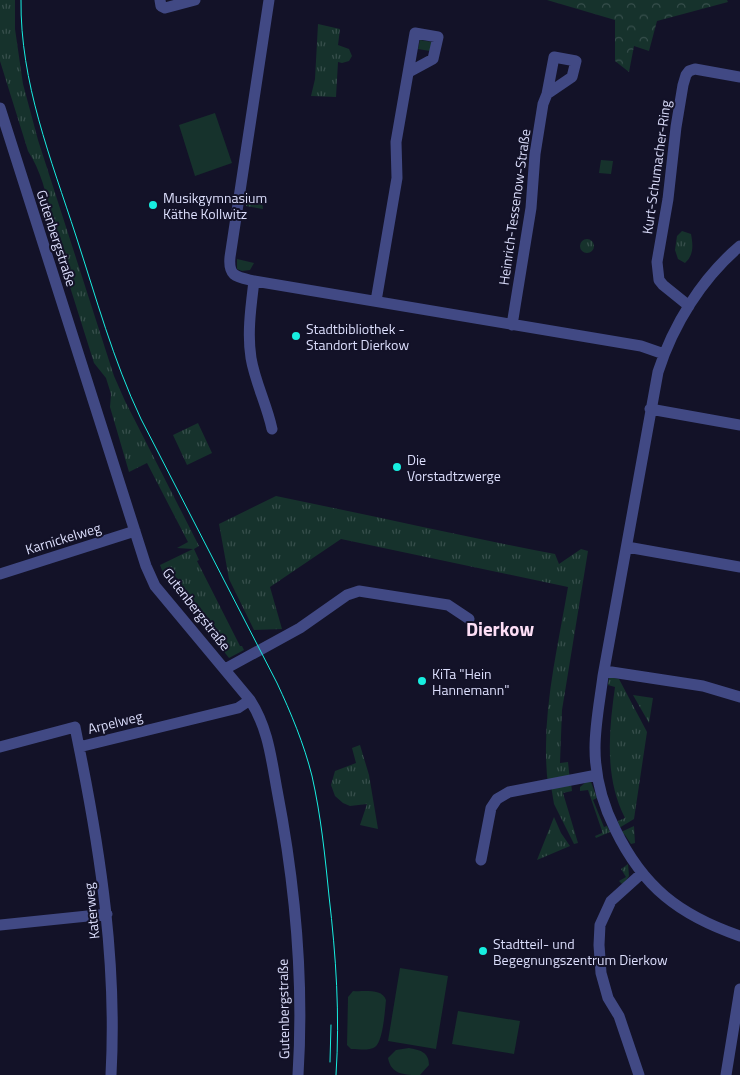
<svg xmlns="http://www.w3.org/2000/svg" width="740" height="1075" viewBox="0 0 740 1075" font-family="'Titillium Web',sans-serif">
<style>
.grass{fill:url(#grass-tufts)}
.forest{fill:url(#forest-crowns)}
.garden{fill:#16322c}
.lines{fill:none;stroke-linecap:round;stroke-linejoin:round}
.minor{stroke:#414984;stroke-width:11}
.tram{stroke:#17eee0;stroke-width:1}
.poi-dot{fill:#17eee0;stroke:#131228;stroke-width:2}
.labels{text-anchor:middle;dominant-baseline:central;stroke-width:4;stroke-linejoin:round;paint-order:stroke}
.street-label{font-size:14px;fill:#dcdefc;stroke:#131228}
.poi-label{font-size:14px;fill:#dcdefc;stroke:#131228;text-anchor:start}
.district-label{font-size:19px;font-weight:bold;fill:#fddef6;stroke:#131228}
</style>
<defs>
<pattern id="grass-tufts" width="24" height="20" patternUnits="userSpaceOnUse" patternTransform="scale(1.25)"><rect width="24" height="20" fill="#16322c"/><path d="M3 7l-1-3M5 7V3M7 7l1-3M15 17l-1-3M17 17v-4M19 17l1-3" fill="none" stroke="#374f4c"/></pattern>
<pattern id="forest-crowns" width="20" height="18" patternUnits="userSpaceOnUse" patternTransform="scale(1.25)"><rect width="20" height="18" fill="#16322c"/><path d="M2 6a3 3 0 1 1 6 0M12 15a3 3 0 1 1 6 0" fill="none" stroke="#374f4c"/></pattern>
</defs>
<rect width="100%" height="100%" fill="#131228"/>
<!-- grass -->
<path class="grass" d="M0,0H15V29L23,84L38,140L114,376L125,401L199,546L194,549L199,560L197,561L240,646H242L244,650L229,658L163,573L160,565L193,549L177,548L188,542L147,463L129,472L110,407L111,394L106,378L94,363L48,217H49C48,194 40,170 28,151L0,61Z
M318,24L340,29L338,45L349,49L352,56L349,61L342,63L338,62L336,97L311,96L315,79Z
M420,40L432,42L430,51L418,49Z
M601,160L613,161L611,174L599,173Z
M257,198L262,202L263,209L246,206C247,200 251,198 257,198Z
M682,231L691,234C693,245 694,255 685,263L678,259L675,250L677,236Z
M580 246a7 7 0 1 1 14 0a7 7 0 1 1-14 0Z
M237,259L254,263L250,270L242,271L237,269Z
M198,423L212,453L187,465L173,435Z
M276,496C369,515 461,536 555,554L559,564L581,549L588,551L562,710L560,763L568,762L570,781L548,785C540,719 557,652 568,587L341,539L270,587L282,629L254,630L229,579L219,524Z
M609,677L619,679L647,732L634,819L619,828L618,821L625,818C604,777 609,730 615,687L608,685Z
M633,695L653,698L649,723Z
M360,745L369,775L378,829L360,825L367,804L350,806L343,803L335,796L331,785L335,771L356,763L352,748Z
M586,782H591L597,798L593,800L604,827L607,826L610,832L596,838L595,836L602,833V831L588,790L580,791V787Z
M571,783L572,791L563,793L578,843L574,844L554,804L551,786Z
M554,817L561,833L570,846L537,860Z
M634,826L635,843L631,844L625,835L621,832Z
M628,864L629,876L623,885L619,881L626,877L621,869Z"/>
<!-- forest -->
<path class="forest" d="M547,0H727L728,2L657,21L649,51L634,46L629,72L615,61V20Z"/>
<!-- garden -->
<path class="garden" d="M215,113L232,163L195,176L179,125Z
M400,968L448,976L436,1049L388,1041Z
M353,991C364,992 382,988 386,1000C385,1010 383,1042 375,1047C369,1051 359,1049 351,1049L347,1045L348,997Z
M458,1011L520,1021L514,1054L452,1044Z
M409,1048C420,1050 429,1052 429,1065L420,1075C405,1075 391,1075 388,1058L396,1050Z"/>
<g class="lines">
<!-- minor -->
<path class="minor" d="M160,0L161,6L165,8L195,0
M269,0L230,257C228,277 237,277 254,281L641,346L664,354
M0,108L146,566L155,586L250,700C268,728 271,757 277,790C295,883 304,980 298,1075
M740,246C702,278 673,325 658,372L603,676C600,700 595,724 595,748C595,776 602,803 615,829C643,887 679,915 740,936
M254,281C251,306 247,333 251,358C255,382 267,405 272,429
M376,301L397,178L396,142L415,33L438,37L433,59L409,72
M689,306L663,285L659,280L657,262L668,199L676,127L683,85L686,75L689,71L695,69L740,77
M512,325L531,208L535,154L543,104L547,94L572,77L576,61L554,57L547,94
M650,409L740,425
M627,547L740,567
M0,574L135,531
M225,669L300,628L347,595L359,591L448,605L469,619
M605,671L703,686L740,697
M0,747L75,727L79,747L238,708L250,700
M79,747C101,855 117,964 111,1075
M481,860L491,808L497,799L509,792L597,775
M0,925L107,914
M639,1075L619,1016L608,998L601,973L599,945L600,925L611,901L641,874
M726,1075L740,989"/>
<!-- tram -->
<path class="tram" d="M21,0C20,82 51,159 76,236C96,297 113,360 141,419L277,683C291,713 304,744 312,776C321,816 325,856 329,896C336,956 340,1015 336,1075
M330,1062L331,1025"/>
</g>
<!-- markers -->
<g class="poi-dot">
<circle cx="153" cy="205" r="5"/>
<circle cx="296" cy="336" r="5"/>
<circle cx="397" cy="467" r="5"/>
<circle cx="422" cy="681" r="5"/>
<circle cx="483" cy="951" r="5"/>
</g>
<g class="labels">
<!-- street labels -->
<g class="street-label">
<text transform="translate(656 167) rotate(-82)">Kurt-Schumacher-Ring</text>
<text transform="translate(514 207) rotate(-82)">Heinrich-Tessenow-Straße</text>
<text transform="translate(57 238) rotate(72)">Gutenbergstraße</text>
<text transform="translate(63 538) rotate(-17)">Karnickelweg</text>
<text transform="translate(197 609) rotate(52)">Gutenbergstraße</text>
<text transform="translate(115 722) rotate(-14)">Arpelweg</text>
<text transform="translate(91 911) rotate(-96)">Katerweg</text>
<text transform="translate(283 1009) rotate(-91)">Gutenbergstraße</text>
</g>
<!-- poi labels -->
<g class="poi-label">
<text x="163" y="197">Musikgymnasium<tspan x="163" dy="16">Käthe Kollwitz</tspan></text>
<text x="306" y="328">Stadtbibliothek -<tspan x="306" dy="16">Standort Dierkow</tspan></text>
<text x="407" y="459">Die<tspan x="407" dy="16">Vorstadtzwerge</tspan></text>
<text x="432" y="673">KiTa "Hein<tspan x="432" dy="16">Hannemann"</tspan></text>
<text x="493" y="943">Stadtteil- und<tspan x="493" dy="16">Begegnungszentrum Dierkow</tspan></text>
</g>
<!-- district labels -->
<g class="district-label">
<text x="500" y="628">Dierkow</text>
</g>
</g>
</svg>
